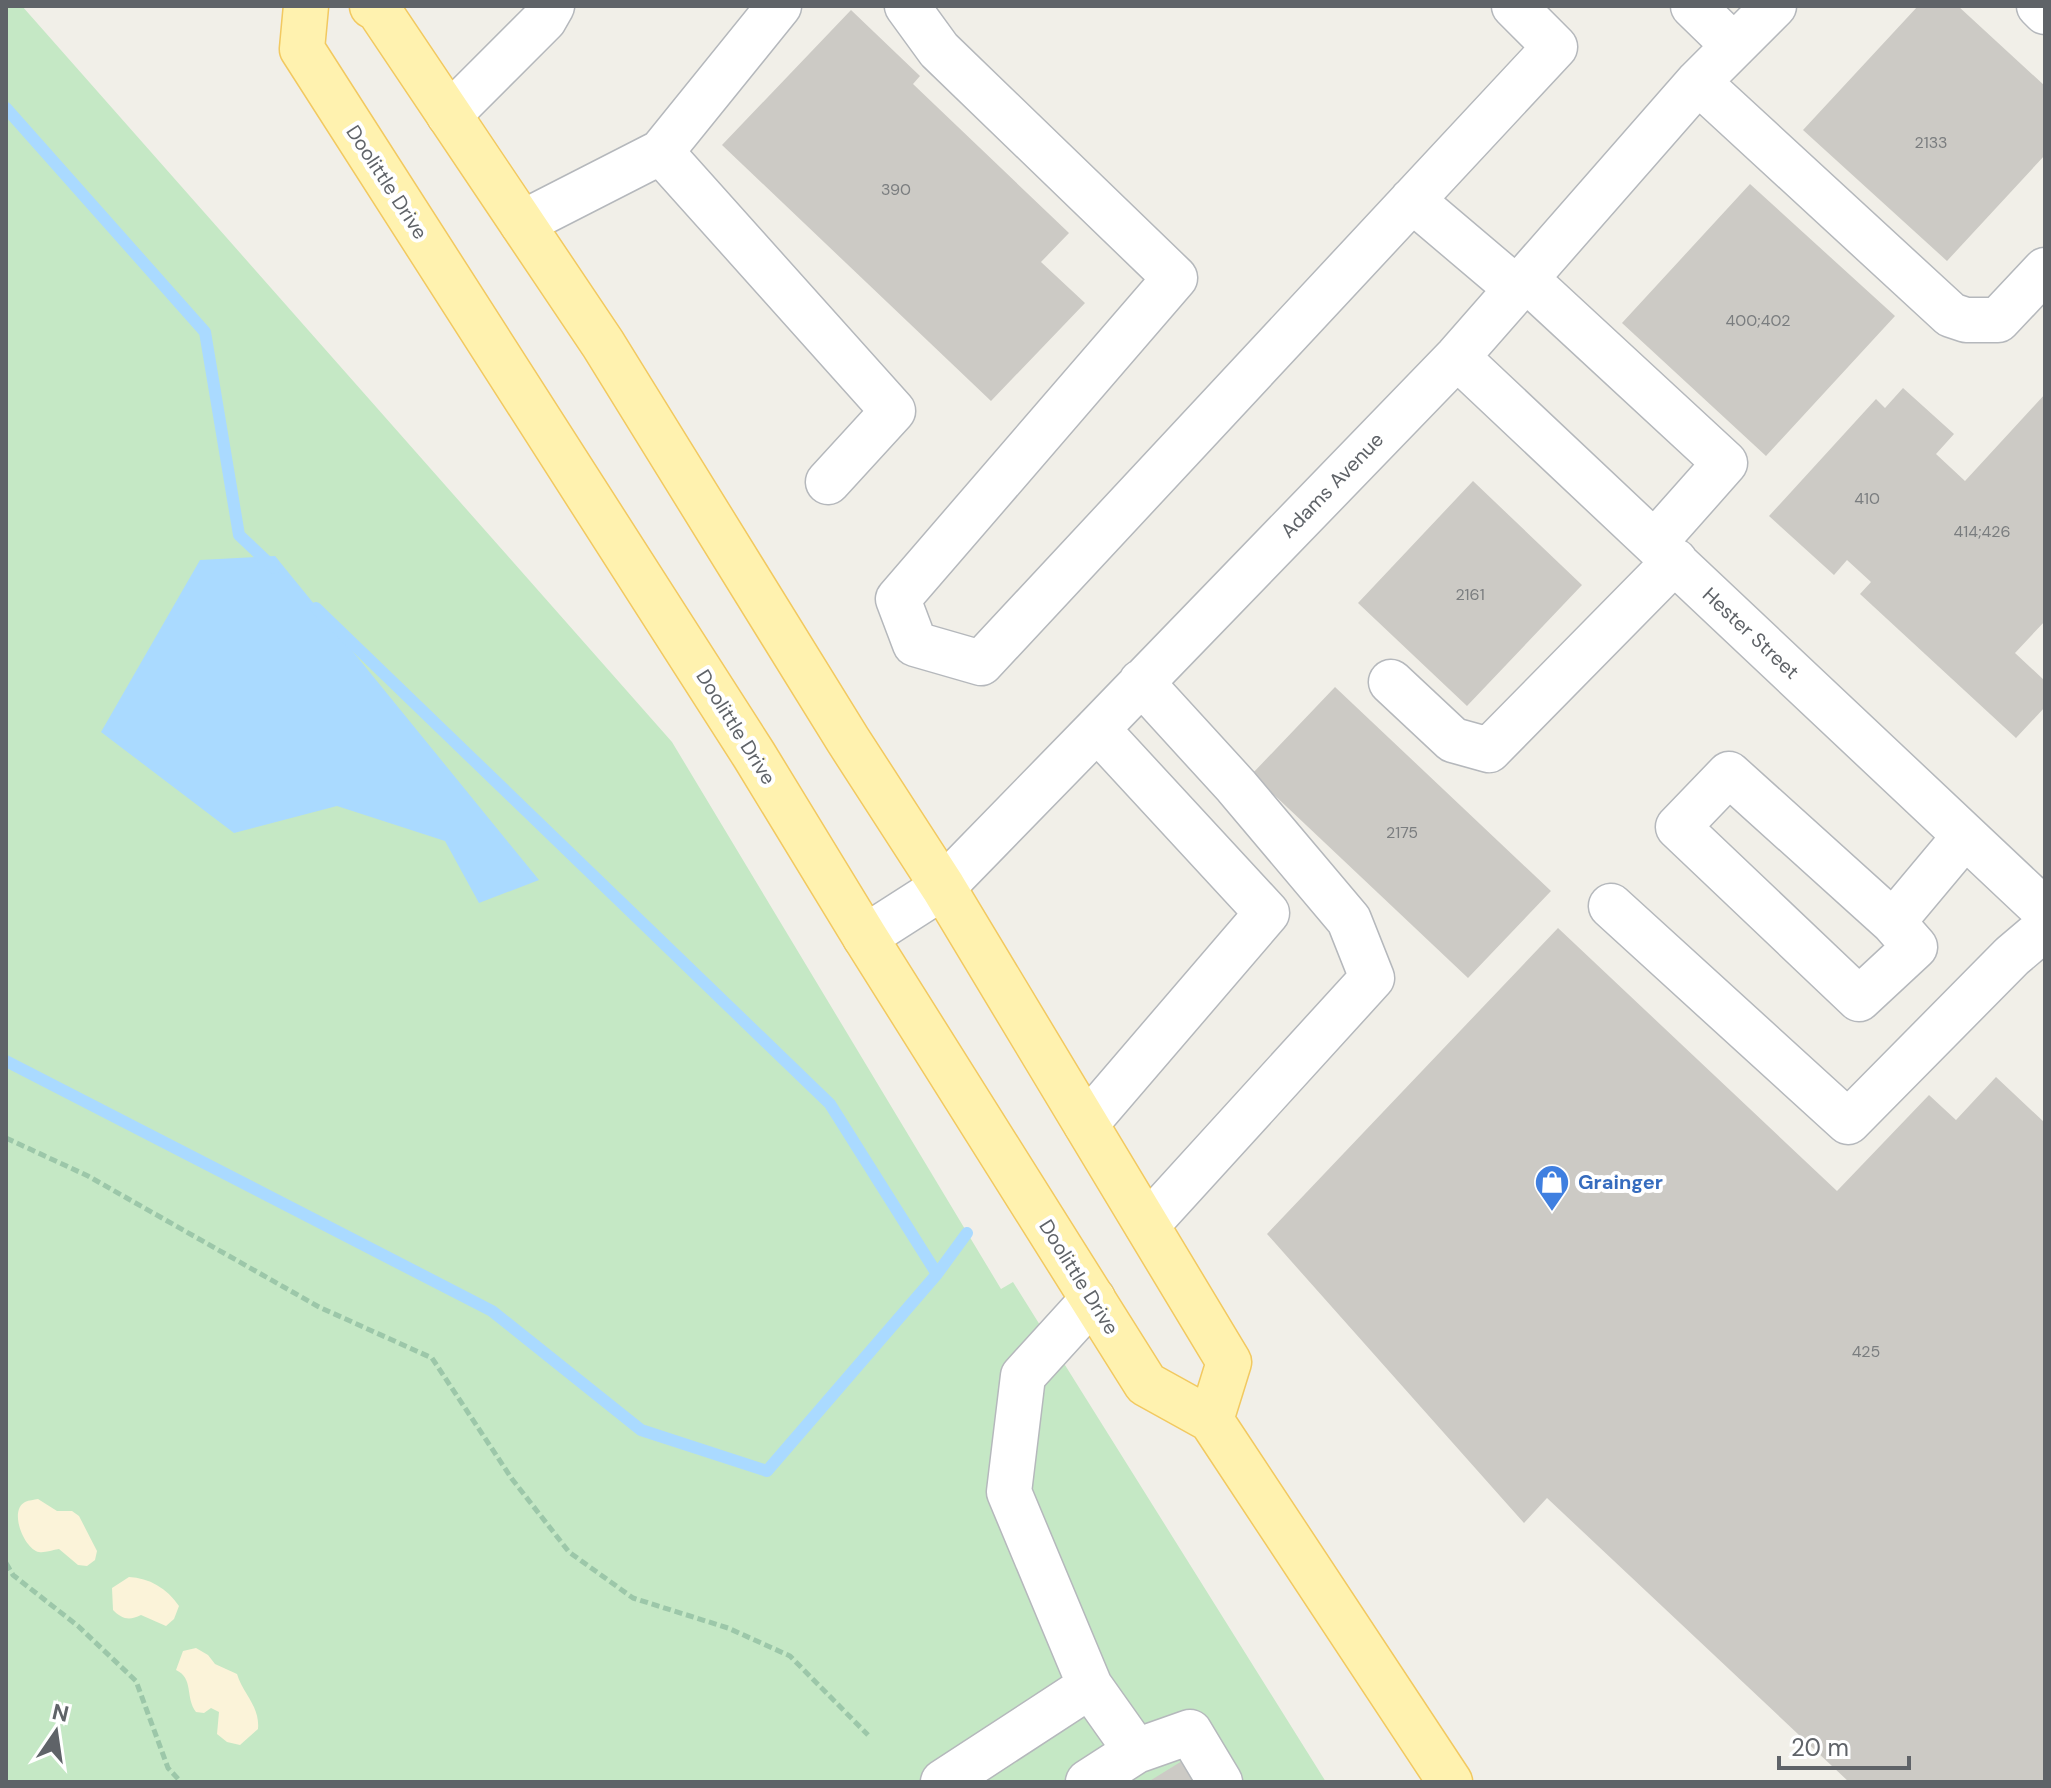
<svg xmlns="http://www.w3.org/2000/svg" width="2051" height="1788" viewBox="0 0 2051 1788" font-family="'DM Sans',sans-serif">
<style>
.green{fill:#c5e8c5}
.sand{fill:#fbf3d9}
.water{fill:#aadaff}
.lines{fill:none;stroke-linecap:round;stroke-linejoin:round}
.stream{stroke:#aadaff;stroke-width:12}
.building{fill:#cccac5}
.minor-casing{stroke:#b5b8bc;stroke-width:47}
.major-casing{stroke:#f2c960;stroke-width:47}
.path{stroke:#9cc7a9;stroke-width:5;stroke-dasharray:8 4;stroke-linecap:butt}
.minor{stroke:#fff;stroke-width:44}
.major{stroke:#fff2af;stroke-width:44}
.labels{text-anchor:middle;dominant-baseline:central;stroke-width:8;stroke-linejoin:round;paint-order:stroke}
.number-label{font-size:16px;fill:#7a7d7f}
.street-label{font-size:20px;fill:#5f6368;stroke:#fff}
.shop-label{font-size:20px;font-weight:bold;fill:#366cbe;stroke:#fff;text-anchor:start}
</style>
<rect width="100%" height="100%" fill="#f1efe8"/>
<!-- green -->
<path class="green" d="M6,6H22L672,742L1001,1289L1013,1282L1326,1782H6Z"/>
<!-- sand -->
<path class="sand" d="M38,1499L57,1511H72L79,1516L97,1551L95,1560L87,1566L78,1565L59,1549C53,1550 44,1553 39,1552C25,1550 8,1511 25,1502C29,1500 34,1500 38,1499Z
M129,1577C149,1578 167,1588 179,1606L174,1619L166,1626L141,1615C129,1621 122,1619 113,1610L112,1588Z
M196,1648L208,1655L215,1664L237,1674C243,1694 260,1706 258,1729L240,1745L227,1742L217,1734L219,1712L211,1708L204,1713L196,1712C185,1698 194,1678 176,1670L183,1651Z"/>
<!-- water -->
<path class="water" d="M275,556L539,880L479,903L445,841L337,806L234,833L101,732L200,560Z"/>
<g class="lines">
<!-- stream -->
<path class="stream" d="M6,108L205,332L239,535L274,568
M6,1061L492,1311L641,1430L767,1471L937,1274L830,1104L316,608
M937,1274L967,1233"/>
</g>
<!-- building -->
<path class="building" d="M1918,6H1958L2045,86V155L1947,261L1803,130Z
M851,10L920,76L913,84L1069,233L1041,262L1085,303L991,401L722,145Z
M1750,184L1895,316L1766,456L1622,323Z
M1903,388L1954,434L1936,454L1965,481L2045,394V621L2015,653L2045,681V707L2016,738L1860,594L1871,582L1847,560L1834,575L1769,516L1876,399L1885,408Z
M1473,481L1582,585L1467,706L1358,603Z
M1335,687L1551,891L1468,978L1252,774Z
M1558,928L1837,1191L1929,1095L1956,1120L1996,1077L2045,1123V1782H1849L1547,1498L1524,1523L1267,1234Z
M1182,1761L1196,1782H1148Z"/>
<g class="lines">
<!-- minor casing -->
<g class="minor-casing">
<path id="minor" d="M907,6L939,50L1175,278L898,599L915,644L981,663L1555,47L1514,6
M1693,6L1734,46
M2039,6L2045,12
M1698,82L1951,315L1966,320H1998L2045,270
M449,115L544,20L552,6
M661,152L893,411L828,482
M1412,200L1517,289
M522,223L661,152L779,6
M1526,279L1725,463L1655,542
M1457,357L2045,911
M1141,682L1236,786L1349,920L1372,978L1147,1225
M1391,682L1453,740L1489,750L1675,561
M1729,774L1893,922L1915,947L1859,999L1678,827Z
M1611,906L1848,1122L2012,956L2045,928
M1893,922L1965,836
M865,937L943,887L1097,729L1457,357L1698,82L1774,6
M1086,1124L1267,913L1097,729
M1090,1686L1009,1492L1023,1376L1093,1299
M1136,1751L1190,1732L1220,1782
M943,1782L1090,1686L1136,1751L1088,1782"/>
</g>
<!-- major casing -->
<g class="major-casing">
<path id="major" d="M306,6L302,49L754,755L865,937L1146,1384L1211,1420L1450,1782
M372,6L378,9L603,344L848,740L943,887L1229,1362L1211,1420"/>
</g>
<!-- path -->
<path class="path" d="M6,1138L88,1176L319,1307L432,1358L512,1479L569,1552L633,1598L728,1628L790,1656L868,1735
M6,1563L13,1575L78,1626L136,1681L168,1768L181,1782"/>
<!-- minor -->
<use href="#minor" class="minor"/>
<!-- major -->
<use href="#major" class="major"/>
</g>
<!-- icons -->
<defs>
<g id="shop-pin" transform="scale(1.8)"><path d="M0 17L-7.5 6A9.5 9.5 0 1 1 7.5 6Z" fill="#3f7fe0" stroke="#fff"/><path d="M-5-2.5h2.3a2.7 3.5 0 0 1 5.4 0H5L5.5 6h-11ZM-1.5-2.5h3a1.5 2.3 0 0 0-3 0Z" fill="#fff"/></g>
</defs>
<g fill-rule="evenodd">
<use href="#shop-pin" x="1552" y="1182"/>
</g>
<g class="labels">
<!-- number labels -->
<g class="number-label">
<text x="1931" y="142">2133</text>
<text x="896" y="189">390</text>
<text x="1758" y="320">400;402</text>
<text x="1867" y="498">410</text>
<text x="1982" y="531">414;426</text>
<text x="1470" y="594">2161</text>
<text x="1402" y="832">2175</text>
<text x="1866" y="1351">425</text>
</g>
<!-- street labels -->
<g class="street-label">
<text transform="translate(387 182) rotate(57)">Doolittle Drive</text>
<text transform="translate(1332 485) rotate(-46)">Adams Avenue</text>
<text transform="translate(1751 633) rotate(43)">Hester Street</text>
<text transform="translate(736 727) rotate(58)">Doolittle Drive</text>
<text transform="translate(1079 1277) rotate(58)">Doolittle Drive</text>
</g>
<!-- shop labels -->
<g class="shop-label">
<text x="1578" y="1182">Grainger</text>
</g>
</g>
<!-- border -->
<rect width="2051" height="1788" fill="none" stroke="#5f6368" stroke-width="16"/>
<!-- north arrow -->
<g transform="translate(56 1732) rotate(13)" stroke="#ffffff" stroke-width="6" paint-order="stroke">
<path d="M0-6L14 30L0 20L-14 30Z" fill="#5f6368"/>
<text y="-12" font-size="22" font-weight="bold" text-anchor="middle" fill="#5f6368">N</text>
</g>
<!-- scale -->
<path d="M1779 1756v12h130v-12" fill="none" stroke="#5f6368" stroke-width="4"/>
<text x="1791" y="1756" font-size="24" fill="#5f6368" stroke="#ffffff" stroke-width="6" paint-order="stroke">20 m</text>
</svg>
